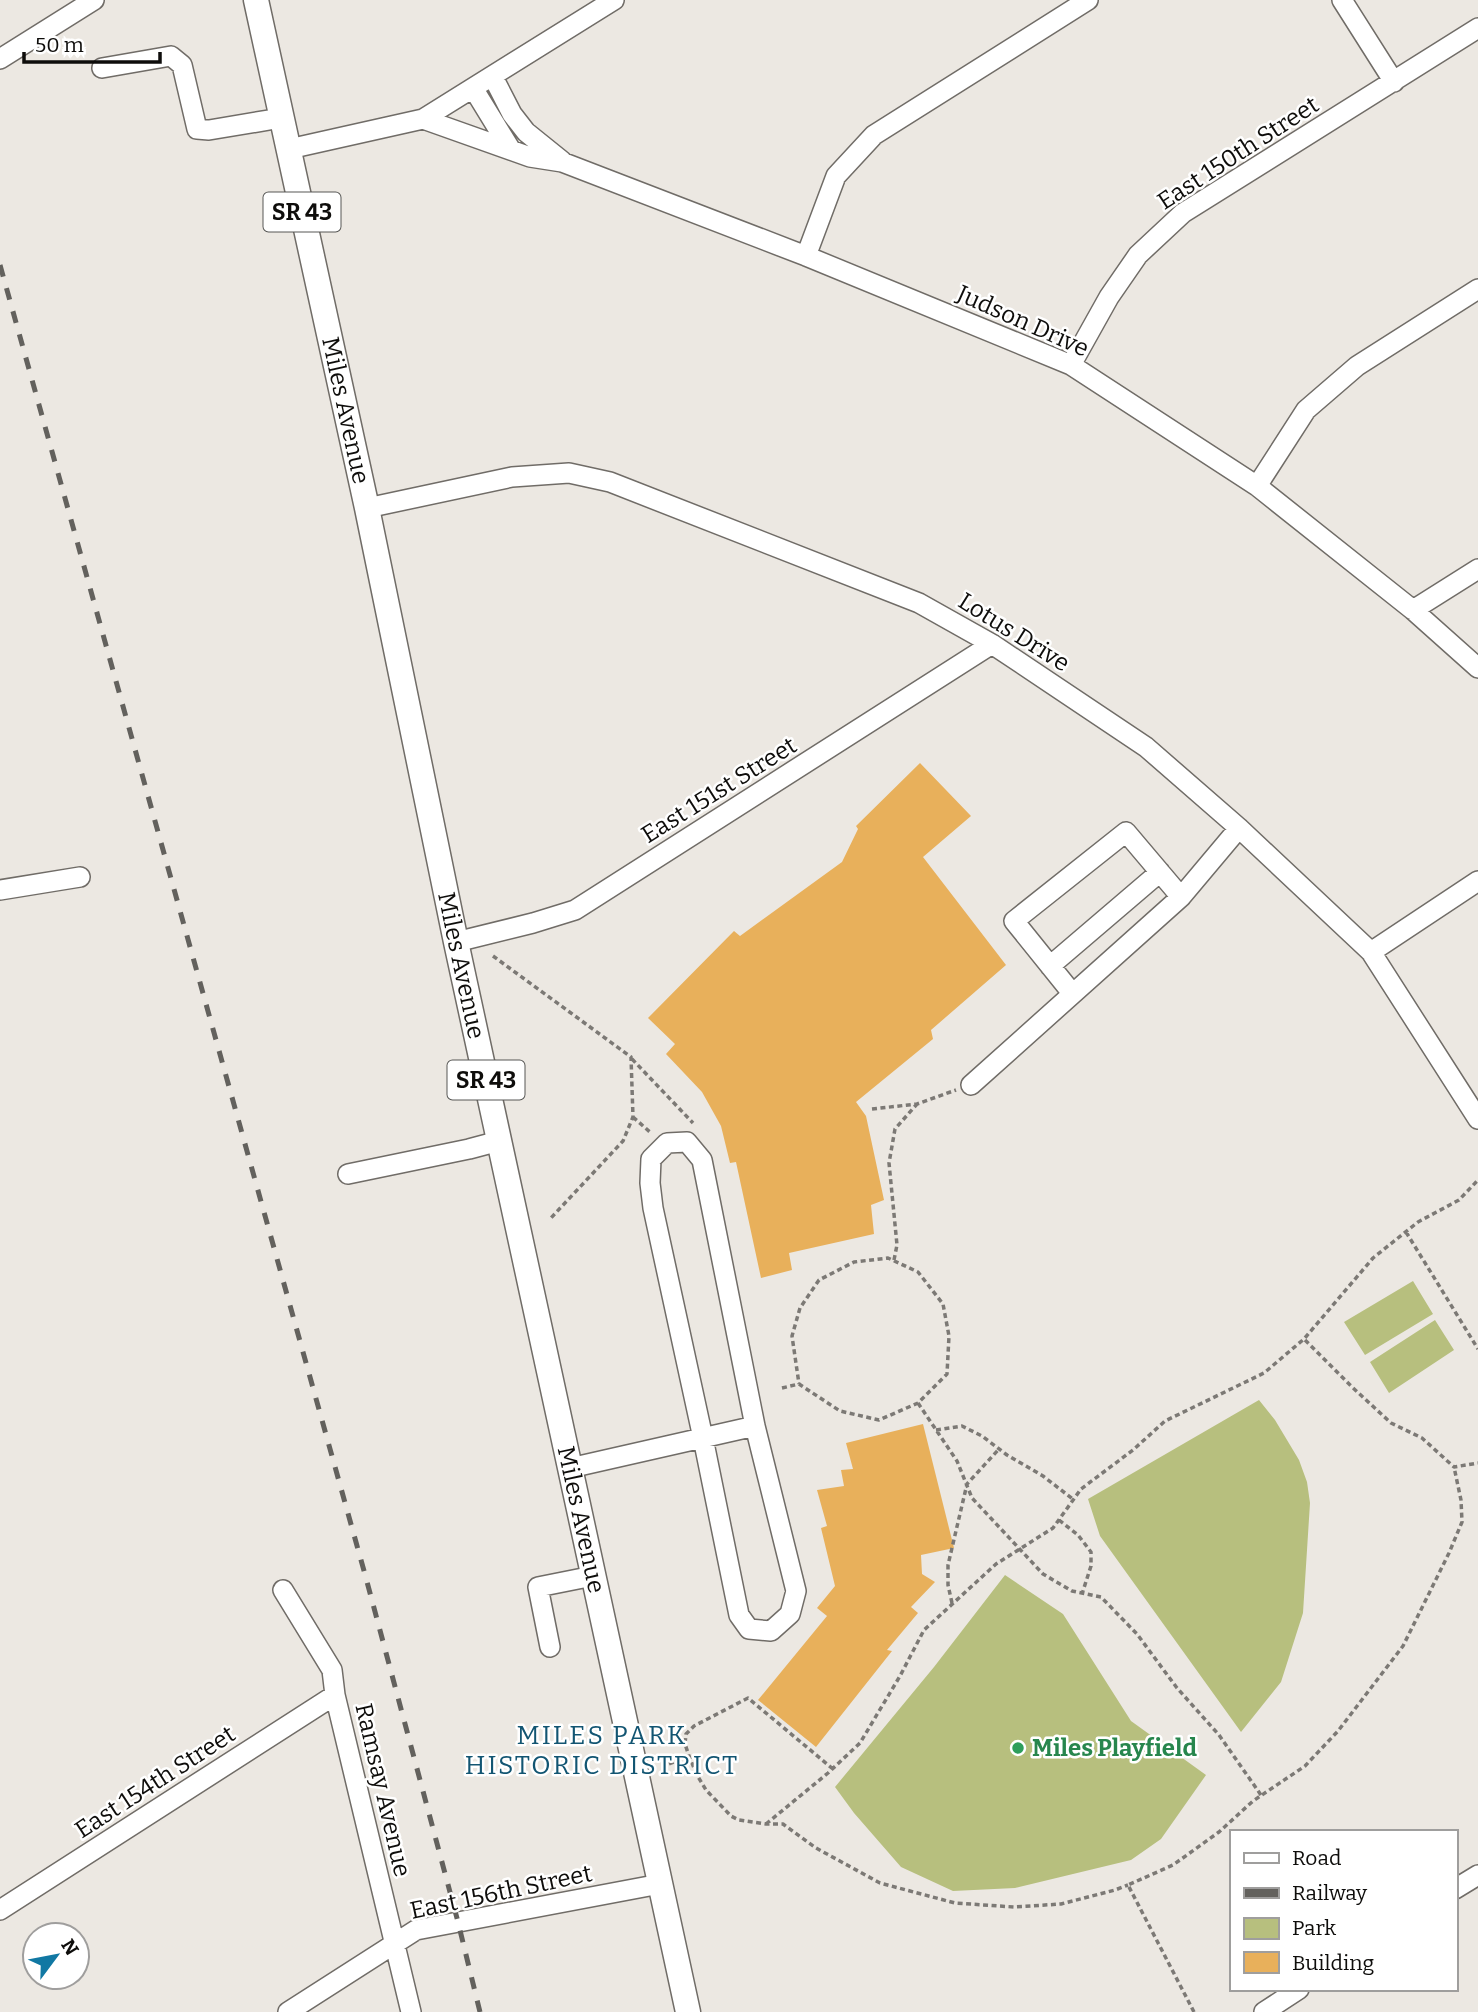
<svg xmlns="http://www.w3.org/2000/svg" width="1478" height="2012" viewBox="0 0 1478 2012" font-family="Bitter,serif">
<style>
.green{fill:#b7bf7e}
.building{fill:#e8b05b}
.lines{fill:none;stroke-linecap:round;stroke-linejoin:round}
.minor-casing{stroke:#706c67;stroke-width:22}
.major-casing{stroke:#706c67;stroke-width:27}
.path{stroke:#7c7975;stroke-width:3.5;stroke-dasharray:5 3.5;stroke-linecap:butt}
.minor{stroke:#fff;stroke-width:19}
.major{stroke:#fff;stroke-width:24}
.rail{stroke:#63615d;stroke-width:5;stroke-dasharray:12 12;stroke-linecap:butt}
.leisure-dot{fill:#2e9e5b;stroke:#fff;stroke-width:2.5}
.labels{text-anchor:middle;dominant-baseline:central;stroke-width:5;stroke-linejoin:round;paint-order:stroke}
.shield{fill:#fff;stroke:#565654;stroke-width:2}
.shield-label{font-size:23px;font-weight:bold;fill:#0e0d0b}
.street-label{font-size:24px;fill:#0e0d0b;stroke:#fff}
.leisure-label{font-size:24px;font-weight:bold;fill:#27864d;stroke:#fff;text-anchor:start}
.neighbourhood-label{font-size:26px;letter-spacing:2px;fill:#125572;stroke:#fff}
</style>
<rect width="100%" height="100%" fill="#ece8e2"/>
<!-- green -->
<path class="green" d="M1413,1281L1433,1314L1365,1355L1344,1322Z
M1435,1320L1454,1350L1389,1393L1370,1362Z
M1259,1400L1275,1420L1299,1460L1307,1482L1310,1503L1303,1613L1281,1682L1241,1732L1100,1536L1088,1499Z
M1005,1575L1063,1614L1131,1721L1206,1775L1161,1839L1131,1860L1015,1888L953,1891L901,1867L854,1813L835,1787L934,1667Z"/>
<!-- building -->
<path class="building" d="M920,763L971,816L923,857L1006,965L931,1030L933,1039L856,1102L866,1116L884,1200L871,1205L874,1234L789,1253L792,1270L761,1278L736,1162L730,1163L721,1126L702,1092L666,1054L675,1044L648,1018L734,931L740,936L842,862L858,829L856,826Z
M923,1424L954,1548L921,1555L922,1574L935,1582L911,1607L918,1613L887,1650L892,1651L816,1747L758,1700L827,1616L817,1608L835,1586L821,1528L827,1526L817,1490L844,1486L841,1470L853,1469L846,1443Z"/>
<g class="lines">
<!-- minor casing -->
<g class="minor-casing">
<path id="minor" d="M1342,0L1394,82
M0,59L94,0
M102,68L171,56L182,65L197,129L209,130L281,118
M493,77L512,114L526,132L562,161
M473,88L511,150
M423,119L530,157L562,162L806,256L1071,365L1257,486L1413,610L1478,668
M289,149L423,119L614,0
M806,256L836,176L874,135L1088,0
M1071,365L1109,297L1138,255L1183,213L1478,28
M1257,486L1306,410L1357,366L1478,289
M367,508L512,477L569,473L610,482L919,603L992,644L1146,747L1239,828L1371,952L1478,1119
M1413,610L1478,569
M0,890L80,877
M456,942L533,923L575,910L992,644
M1371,952L1478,881
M1050,966L1160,872
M1072,993L1014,921L1126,832L1181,897
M971,1085L1181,897L1239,828
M687,1142L702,1160L755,1426L796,1591L790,1614L771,1631L749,1629L739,1615L703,1438L653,1208L650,1183L651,1159L667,1143Z
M348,1174L469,1149L499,1141
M570,1468L755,1426
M283,1590L332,1670L335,1695L411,2012
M550,1647L538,1587L593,1576
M1455,1889L1478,1875
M0,1910L335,1695
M288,2012L416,1930L660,1884
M1264,2012L1299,1989"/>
</g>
<!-- major casing -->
<g class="major-casing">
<g id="major">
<path id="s1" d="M256,0L367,508L456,942L688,2012"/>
</g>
</g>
<!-- path -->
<path class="path" d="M493,956L631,1057L633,1117L623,1141L550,1219
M632,1059L693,1123
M872,1109L917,1104L956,1090
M633,1117L651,1133
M1406,1232L1478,1349
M894,1260L897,1245L889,1163L895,1129L917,1104
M1305,1340L1352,1387L1391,1423L1422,1438L1454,1467L1478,1463
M782,1388L799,1384L840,1411L879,1420L918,1403L947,1374L949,1336L943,1304L918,1272L888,1258L854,1262L819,1280L800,1308L792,1336L799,1384
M918,1403L957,1461L972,1498L1043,1574L1072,1591L1101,1597L1137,1634L1177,1688L1219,1735L1261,1795
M936,1430L962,1426L982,1436L1007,1455L1043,1476L1074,1500
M1059,1520L1078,1535L1091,1552V1566L1082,1594
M952,1603L948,1585V1565L967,1484L999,1449
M669,1764L689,1756
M833,1769L748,1698L694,1726L686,1734L685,1744L689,1756L697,1775L706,1790L731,1816L739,1820L766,1824H783L816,1848L880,1883L955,1903L1014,1907L1061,1904L1115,1890L1128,1885
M766,1824L828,1773L860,1743L900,1676L924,1630L996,1564L1053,1528L1081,1489L1133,1450L1165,1421L1264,1373L1304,1339L1373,1258L1418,1222L1459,1200L1478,1180
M1194,2012L1128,1885L1173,1865L1219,1832L1253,1801L1305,1766L1338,1731L1403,1646L1449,1553L1462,1522L1461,1500L1454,1467"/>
<!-- minor -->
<use href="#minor" class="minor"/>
<!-- major -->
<use href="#major" class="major"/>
<!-- rail -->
<path class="rail" d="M0,265L366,1578L458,1922L480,2012"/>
</g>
<!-- markers -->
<circle class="leisure-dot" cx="1018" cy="1748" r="7"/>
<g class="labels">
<!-- shield labels -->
<g class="shield">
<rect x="263.5" y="192.5" width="77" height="39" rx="5"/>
<rect x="447.5" y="1060.5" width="77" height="39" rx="5"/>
</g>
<g class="shield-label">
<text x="302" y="212">SR 43</text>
<text x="486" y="1080">SR 43</text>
</g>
<!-- street labels -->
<g class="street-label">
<text transform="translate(1238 153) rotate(-33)">East 150th Street</text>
<text transform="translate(1023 321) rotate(24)">Judson Drive</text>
<text stroke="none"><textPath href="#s1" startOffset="420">Miles Avenue</textPath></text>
<text transform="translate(1014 632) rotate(32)">Lotus Drive</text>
<text transform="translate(719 790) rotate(-32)">East 151st Street</text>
<text stroke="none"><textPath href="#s1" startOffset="987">Miles Avenue</textPath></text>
<text stroke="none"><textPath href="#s1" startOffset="1554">Miles Avenue</textPath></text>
<text transform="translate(155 1782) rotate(-33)">East 154th Street</text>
<text transform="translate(383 1790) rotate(77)">Ramsay Avenue</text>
<text transform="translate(501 1892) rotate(-12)">East 156th Street</text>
</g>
<!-- leisure labels -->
<g class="leisure-label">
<text x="1032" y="1748">Miles Playfield</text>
</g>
<!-- neighbourhood labels -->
<g class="neighbourhood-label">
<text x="602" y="1735">MILES PARK<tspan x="602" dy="30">HISTORIC DISTRICT</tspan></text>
</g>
</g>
<!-- legend -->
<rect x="1230" y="1830" width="228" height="161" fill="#ffffff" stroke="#9f9e9d" stroke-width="2"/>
<rect x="1244" y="1853" width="35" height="10" fill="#ffffff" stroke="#9f9e9d" stroke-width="2"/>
<text x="1292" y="1865" font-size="21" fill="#0e0d0b">Road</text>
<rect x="1244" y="1888" width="35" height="10" fill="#63615d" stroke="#9f9e9d" stroke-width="2"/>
<text x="1292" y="1900" font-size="21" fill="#0e0d0b">Railway</text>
<rect x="1244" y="1918" width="35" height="21" fill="#b7bf7e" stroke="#9f9e9d" stroke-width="2"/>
<text x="1292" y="1935" font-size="21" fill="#0e0d0b">Park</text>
<rect x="1244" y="1952" width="35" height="21" fill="#e8b05b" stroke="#9f9e9d" stroke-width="2"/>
<text x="1292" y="1970" font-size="21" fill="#0e0d0b">Building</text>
<!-- north arrow -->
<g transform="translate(56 1956) rotate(58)"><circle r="33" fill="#ffffff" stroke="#9f9e9d" stroke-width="2"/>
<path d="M0-5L12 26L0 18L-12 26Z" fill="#1178a3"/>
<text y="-10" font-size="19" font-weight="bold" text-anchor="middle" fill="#0e0d0b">N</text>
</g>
<!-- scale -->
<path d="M24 52v10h136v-10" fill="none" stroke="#0e0d0b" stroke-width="3.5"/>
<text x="35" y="52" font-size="21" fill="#0e0d0b" stroke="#ffffff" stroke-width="5" paint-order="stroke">50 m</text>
</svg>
